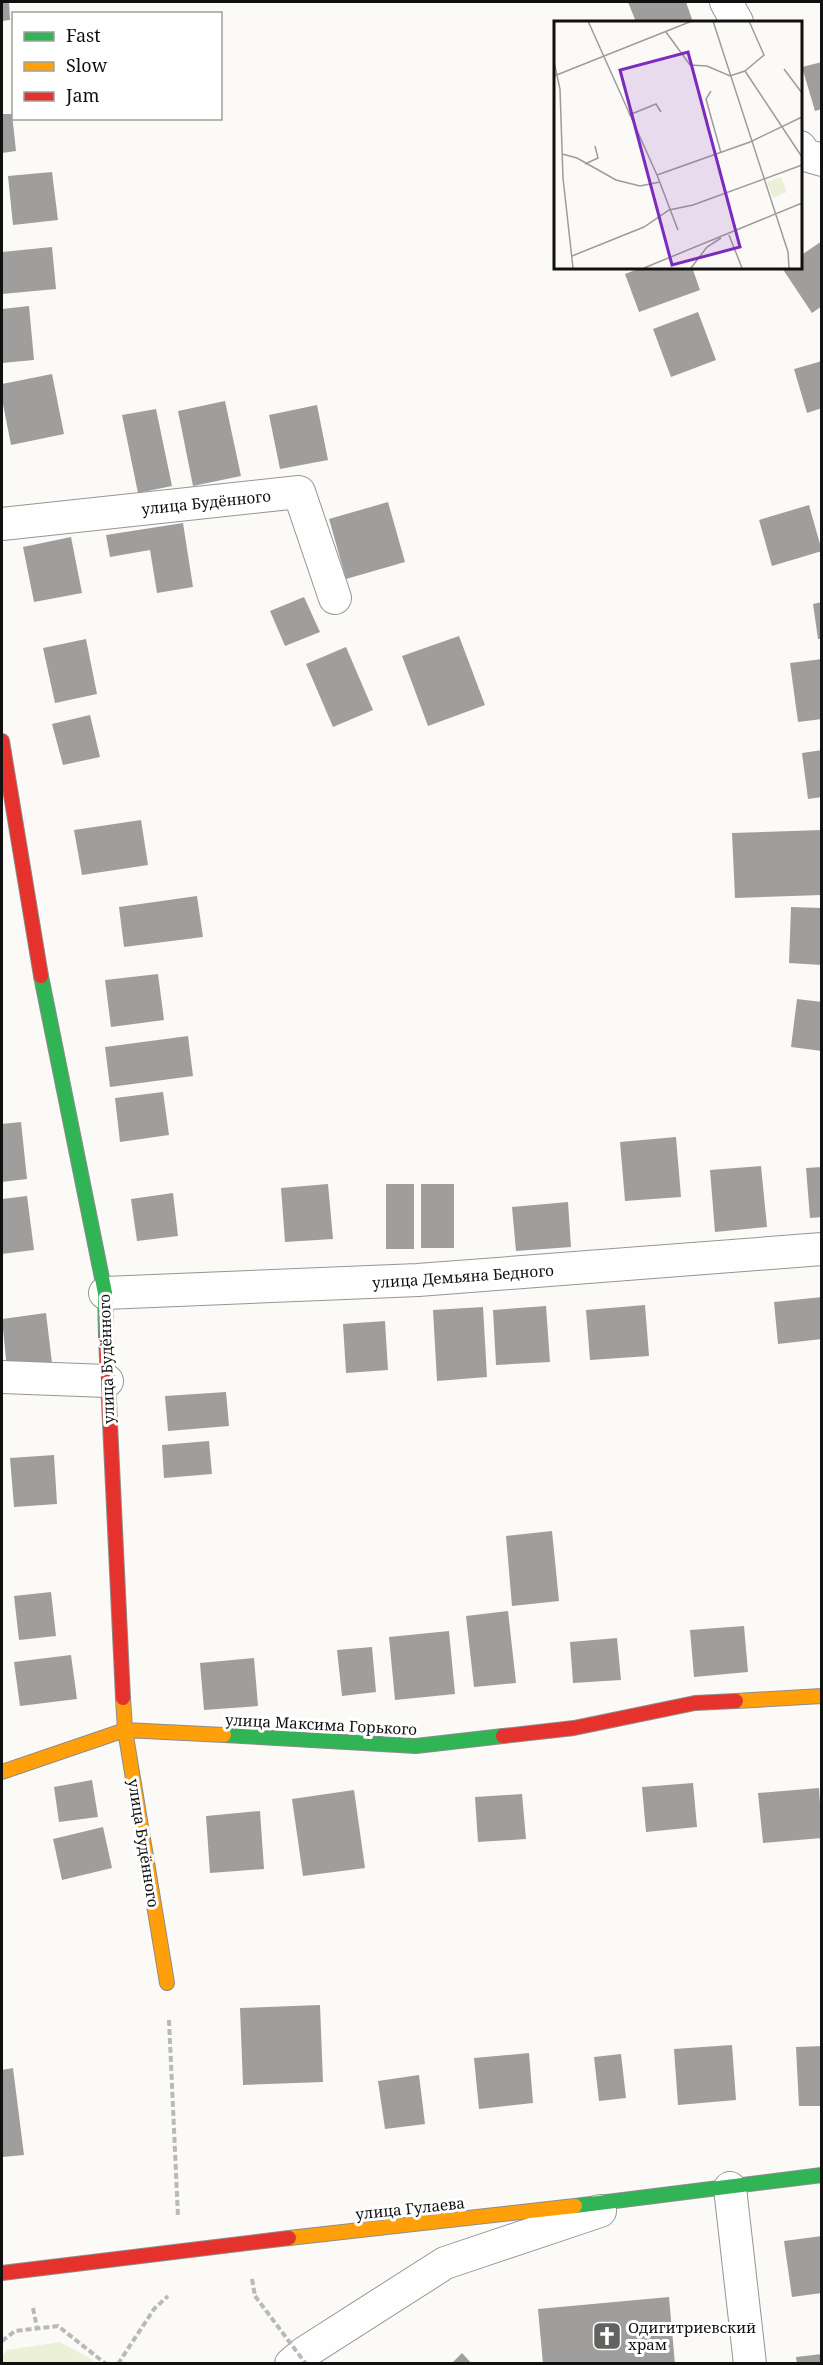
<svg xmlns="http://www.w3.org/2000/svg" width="823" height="2365" viewBox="0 0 823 2365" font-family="'Noto Serif',serif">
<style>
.green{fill:#eaf1d7}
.building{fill:#a09e9c}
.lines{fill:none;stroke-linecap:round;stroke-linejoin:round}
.street-casing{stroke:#969594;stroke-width:34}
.fast-casing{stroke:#8d8c8b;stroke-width:16}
.slow-casing{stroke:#8d8c8b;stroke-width:16}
.jam-casing{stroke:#8d8c8b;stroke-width:16}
.path{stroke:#b9b9b8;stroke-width:4;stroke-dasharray:6 3;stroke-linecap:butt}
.street{stroke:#fffefe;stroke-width:32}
.fast{stroke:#30b455;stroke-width:14}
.slow{stroke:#ff9f0a;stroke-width:14}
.jam{stroke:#e5322d;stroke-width:14}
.path-bridge{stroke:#b9b9b8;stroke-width:4;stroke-dasharray:6 3;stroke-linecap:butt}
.labels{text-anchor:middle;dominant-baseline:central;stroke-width:6;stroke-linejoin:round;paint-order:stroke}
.street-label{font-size:15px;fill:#101010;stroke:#fff}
.poi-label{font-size:15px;fill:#101010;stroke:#fff;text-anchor:start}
.inset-road{fill:none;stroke:#9e9c9b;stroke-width:1.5}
.view{fill:#7b2cbf;fill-opacity:0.15;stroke:#7b2cbf;stroke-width:3}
.inset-edge{fill:none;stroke:#101010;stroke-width:3}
</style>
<rect width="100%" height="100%" fill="#fcfaf7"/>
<!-- green -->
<path class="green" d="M60,2342L93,2360L90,2364L2,2363V2355L8,2350Z"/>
<!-- building -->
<path class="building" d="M2,2H9L10,20L2,21Z
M628,2H686L693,22H636Z
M822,62V109L815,111L802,67Z
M2,114H12L16,151L2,153Z
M52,172L58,220L13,225L8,176Z
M822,241V306L812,313L782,268L800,267V256Z
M52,247L56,289L2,294V252Z
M643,267H692L700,290L639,312L625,274Z
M29,306L34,360L2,363V309Z
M698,312L716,360L671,377L653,329Z
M822,361V408L807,413L794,369Z
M52,374L64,434L11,445L2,399V384Z
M225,401L241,476L193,486L178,411Z
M317,405L328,460L280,469L269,415Z
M156,409L172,486L138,493L122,415Z
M388,502L405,562L346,579L329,519Z
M809,505L822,551L772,566L759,520Z
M183,523L193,587L157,593L150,550L110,557L106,535Z
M71,537L82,593L34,602L23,547Z
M304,597L320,632L285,646L270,611Z
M822,602V639H818L813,604Z
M459,636L485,705L428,726L402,656Z
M86,639L97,694L55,703L43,648Z
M346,647L373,710L333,727L306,664Z
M822,659V719L798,722L790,663Z
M90,715L100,757L63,765L52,724Z
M822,750V797L808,799L802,753Z
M141,820L148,865L82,875L74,830Z
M822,830V895L735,898L732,833Z
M197,896L203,937L124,947L119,907Z
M791,907L822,908V965L789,963Z
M158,974L164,1020L111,1027L105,980Z
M797,999L822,1002V1051L791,1047Z
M188,1036L193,1076L110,1087L105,1047Z
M163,1092L169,1135L120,1142L115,1098Z
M21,1122L27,1179L2,1182V1124Z
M676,1137L681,1197L625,1201L620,1142Z
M761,1166L767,1227L715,1232L710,1170Z
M822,1167V1217L810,1218L806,1168Z
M328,1184L333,1239L285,1242L281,1188Z
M386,1184H414V1249H386Z
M421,1184H454V1248H421Z
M173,1193L178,1236L137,1241L131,1199Z
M27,1196L34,1250L2,1254V1199Z
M568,1202L571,1247L516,1251L512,1207Z
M822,1297V1339L778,1344L774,1302Z
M645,1305L649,1356L590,1360L586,1310Z
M546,1306L550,1362L496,1365L493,1310Z
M483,1307L487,1377L437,1381L433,1310Z
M46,1313L52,1363L7,1369L2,1319Z
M385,1321L388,1370L346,1373L343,1324Z
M226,1392L229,1426L168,1431L165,1396Z
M209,1441L212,1474L164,1478L162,1445Z
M54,1455L57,1504L14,1507L10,1458Z
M552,1531L559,1601L512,1606L506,1536Z
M51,1592L56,1636L19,1640L14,1596Z
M508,1611L516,1683L474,1687L466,1616Z
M744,1626L748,1672L694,1677L690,1630Z
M449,1631L455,1694L395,1700L389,1637Z
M617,1638L621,1680L573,1683L570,1642Z
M372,1647L376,1692L342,1696L337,1650Z
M71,1655L77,1699L20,1706L14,1662Z
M254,1658L258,1706L204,1710L200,1663Z
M92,1780L98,1817L59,1822L54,1787Z
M693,1783L697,1827L646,1832L642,1787Z
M819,1788L822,1838L763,1843L758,1793Z
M354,1790L365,1868L303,1876L292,1799Z
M522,1794L526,1839L478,1842L475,1797Z
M260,1811L264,1869L210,1873L206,1816Z
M103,1827L112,1868L62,1880L53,1839Z
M320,2005L323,2082L243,2085L240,2008Z
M732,2045L736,2100L678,2105L674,2049Z
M822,2046V2106H799L796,2047Z
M529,2053L533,2103L479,2109L474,2058Z
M621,2054L626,2098L599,2101L594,2057Z
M13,2068L24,2155L2,2157V2070Z
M419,2075L425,2124L385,2129L378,2081Z
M822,2236V2293L792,2297L784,2241Z
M669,2297L675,2364H543L538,2309Z
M462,2353L472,2364H451Z
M822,2354V2364H797L796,2357Z"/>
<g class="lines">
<!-- street casing -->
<g class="street-casing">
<path id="street" d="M726,2L737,22
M800,147L805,155L822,160
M2,524L299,492L335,598
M105,1293L418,1280L822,1249
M2,1377L107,1381
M730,2188L750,2364
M291,2364L304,2353L445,2263L600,2211"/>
</g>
<!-- fast casing -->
<g class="fast-casing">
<path id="fast" d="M41,976L105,1293L106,1338
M224,1735L416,1746L503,1736
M575,2206L822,2175"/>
</g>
<!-- slow casing -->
<g class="slow-casing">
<path id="slow" d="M123,1698L125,1730L167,1983
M736,1701L822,1696
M2,1772L125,1730L224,1735
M289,2238L575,2206"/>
</g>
<!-- jam casing -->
<g class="jam-casing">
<path id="jam" d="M2,741L41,976
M106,1338L123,1698
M503,1736L574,1728L695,1703L736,1701
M2,2273L289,2238"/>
</g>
<!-- path -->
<path class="path" d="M169,2020L178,2216
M252,2279L255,2296
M33,2308L37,2328
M2,2341L15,2331L58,2326L106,2364
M118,2364L154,2309L168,2296"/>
<!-- street -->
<use href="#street" class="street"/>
<!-- fast -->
<use href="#fast" class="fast"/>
<!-- slow -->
<use href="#slow" class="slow"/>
<!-- jam -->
<use href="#jam" class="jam"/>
<!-- path-bridge -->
<path class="path-bridge" d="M255,2296L306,2364"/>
</g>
<!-- icons -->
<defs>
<g id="church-square" transform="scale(1.5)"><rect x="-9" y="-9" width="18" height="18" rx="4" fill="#636261" stroke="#fff"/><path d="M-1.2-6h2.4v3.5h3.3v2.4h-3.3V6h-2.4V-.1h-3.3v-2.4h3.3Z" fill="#fff"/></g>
</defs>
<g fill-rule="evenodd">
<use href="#church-square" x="607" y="2336"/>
</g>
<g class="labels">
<!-- street labels -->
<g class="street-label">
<text transform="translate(206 502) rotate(-6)">улица Будённого</text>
<text transform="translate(463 1276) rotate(-4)">улица Демьяна Бедного</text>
<text transform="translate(106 1359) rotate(-92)">улица Будённого</text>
<text transform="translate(321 1724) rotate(3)">улица Максима Горького</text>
<text transform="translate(144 1843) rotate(81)">улица Будённого</text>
<text transform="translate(410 2208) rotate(-6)">улица Гулаева</text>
</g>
<!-- poi labels -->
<g class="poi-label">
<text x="628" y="2327">Одигитриевский<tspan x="628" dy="17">храм</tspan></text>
</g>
</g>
<!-- overview -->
<g transform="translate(554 21)">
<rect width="248" height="248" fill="#fcfaf7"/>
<path d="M227,156L233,171L219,177L213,161Z" fill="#eaf1d7"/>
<path class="inset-road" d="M34,0L103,154L124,209M159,0L234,231L235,247M112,11L136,44L153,45L176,55L191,50L248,136M0,41L6,68L9,157L19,247M230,48L248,72M191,50L210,34L195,0M0,55L138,0M157,70L152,78L167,132M75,94L102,83L107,91M8,133L23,137L62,159L86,165L106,161M31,143L44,137L41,125M103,154L196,121L248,96M175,214L188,247M18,235L90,206L115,189L139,184L248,144M90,247L248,182M137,247L153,226L167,217"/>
<path class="view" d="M134,31L186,226L118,244L66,49Z"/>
<rect width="248" height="248" class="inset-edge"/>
</g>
<!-- border -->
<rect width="823" height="2365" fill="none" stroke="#101010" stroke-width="6"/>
<!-- legend -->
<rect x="12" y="12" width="210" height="108" fill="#ffffff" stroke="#9f9f9f" stroke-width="1.5"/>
<rect x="24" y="32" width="30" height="9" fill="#30b455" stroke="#9f9f9f" stroke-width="1.5"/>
<text x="66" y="42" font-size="18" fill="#101010">Fast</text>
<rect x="24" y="62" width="30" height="9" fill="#ff9f0a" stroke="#9f9f9f" stroke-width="1.5"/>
<text x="66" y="72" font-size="18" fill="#101010">Slow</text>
<rect x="24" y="92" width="30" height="9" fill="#e5322d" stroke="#9f9f9f" stroke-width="1.5"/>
<text x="66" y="102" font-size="18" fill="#101010">Jam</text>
</svg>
